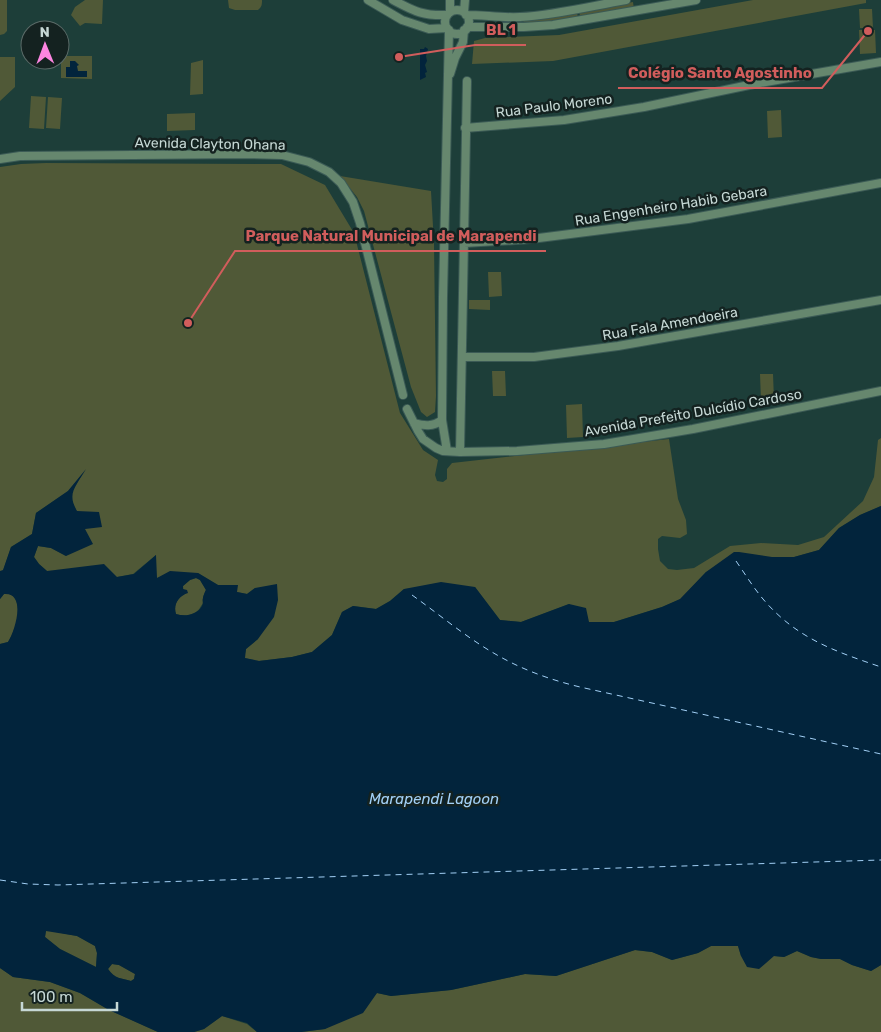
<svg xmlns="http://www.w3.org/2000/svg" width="881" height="1032" viewBox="0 0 881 1032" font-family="Rubik,sans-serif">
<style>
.green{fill:#505937}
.water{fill:#02243c;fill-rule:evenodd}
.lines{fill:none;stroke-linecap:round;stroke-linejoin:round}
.ferry{stroke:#a2d0f6;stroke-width:1;stroke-dasharray:6 5;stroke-linecap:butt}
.street-casing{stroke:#3b5a55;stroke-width:10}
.street{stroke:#66876e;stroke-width:8}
.labels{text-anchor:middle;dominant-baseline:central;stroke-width:5;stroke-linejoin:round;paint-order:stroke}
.street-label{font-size:14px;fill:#c6d8d5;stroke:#142220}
.water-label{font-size:15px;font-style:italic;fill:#a2d0f6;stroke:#142220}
.leader{fill:none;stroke:#d15d5c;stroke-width:2}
.callout-dot{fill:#d15d5c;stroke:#142220;stroke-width:2}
.callout-label{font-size:15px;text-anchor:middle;font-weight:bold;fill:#d15d5c;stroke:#142220;stroke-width:5;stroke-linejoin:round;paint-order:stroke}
</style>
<rect width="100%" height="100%" fill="#1d3e39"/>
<!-- green -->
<path class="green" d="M0,0H7V31L4,34L0,35Z
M85,0H103L102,24L85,23L80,26L71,15L75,7Z
M228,0H262C262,4 262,7 258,10H235L229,8Z
M753,0H866V3L553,61L472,64L474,41L485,38L559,35Z
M633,2L634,9L581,19L579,12Z
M859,9H872L873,28H860Z
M577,12L578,19L524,25L523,18Z
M859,30H875L876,53L860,54Z
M61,56H92V79L61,78Z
M0,57H15V87L0,101Z
M203,60V94L190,95L191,63Z
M31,96L46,97L44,129L29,128Z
M48,97L62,98L60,129L46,128Z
M781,110L782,137L768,138L767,111Z
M195,113V130L167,131V114Z
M46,163L281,164L325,185L354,233L400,413L423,450L438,460L435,475L437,481L443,482L447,479V469L452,463L669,439L678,499L686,520L687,534L680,538L662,536L658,539V549L660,561L668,569L677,570L694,568L730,546L761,543L798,545L824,537L863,501L874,477L878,440L881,438V506L860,515L839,528L819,550L794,557H772L706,572L681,599L662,607L614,622H589L569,604L521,622L500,620L475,587L404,589L390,601L376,609L353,606L342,612L332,635L312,652L292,657L259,661L244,658L246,649L258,639L255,588L247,594L237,592V586L218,585L198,573L156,578V555L133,574L117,577L47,571L39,564L34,557L38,546L51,548L66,556L85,529L72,501V492L83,473L68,491L36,513L32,534L11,547L3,571H0V167L21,164Z
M340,176L431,191L434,244L436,396L435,412L427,417L421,412L411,387L364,211L357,197Z
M488,272H501L502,296L489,297Z
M469,300H490V310L469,309Z
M492,371H505L506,396H493Z
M760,374H773L774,400L761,401Z
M582,404L583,437L567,438L566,405Z
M196,578L200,580L206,590C205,592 203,597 203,598C202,603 204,602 201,606C197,615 185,617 176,614C173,606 177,599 184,594L183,586L190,580Z
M9,593C25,602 16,630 8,642L0,644V599L4,594Z
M46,930L77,936L95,946L97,953L96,967L60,949L45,937Z
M711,946H738L741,956H774L784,957L797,951L811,957L821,959H840L852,965L871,971L881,965V1032H301L325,1029L377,993L391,996L451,990L525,974L556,976L635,950L652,952L672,960L698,953Z
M112,964L119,965L135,974L134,979L131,981C121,978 115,979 108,969Z
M0,968L13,977L50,982L80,993L109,1010L158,1032H0Z
M222,1016L247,1024L257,1032H262H194L204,1029Z"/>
<!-- water -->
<path class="water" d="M425,47L428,49L426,56L427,61L425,65L427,72L425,73L426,77L420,80V49H424Z
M70,61H75L79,65L77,66L78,71H87V77H66V67H70Z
M86,469C77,485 66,493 77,511L99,512L102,527L85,529L93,544L66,556L51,548L38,546L34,557L39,564L47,571L104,564L117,577L134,574L156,555L157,578L170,571L198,573L218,585H238L237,592L247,594L255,588L277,584L278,600L274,617L258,639L246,649L245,658L259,661L292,657L312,652L332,635L342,612L353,606L376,609L390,601L404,589L441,582L475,587L500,620L521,622L569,604L586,608L589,622H614L662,607L680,599L706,572L734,552H739L772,557H794L819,550L839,528L860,515L881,506V965L871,971L852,965L840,959H821L811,957L797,951L784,957L774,956L759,969L747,967L741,956L738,946H711L698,953L672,960L652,952L635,950L556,976L525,974L451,990L391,996L377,993L363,1013L325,1029L301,1032H257L247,1023L222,1016L204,1029L194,1032H158L109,1010L80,993L50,982L13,977L0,968V644L8,642C15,631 27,592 4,594L0,599V571L3,570L11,547L32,534L36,513L68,491ZM196,578L200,580L206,590C205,591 203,597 203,598C202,602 204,602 202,606C197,615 185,617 176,614C173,604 179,596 188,593L187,590L183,589V586L190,580ZM46,931L77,936L95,946L97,953L96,967L60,949L45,937ZM112,964L119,965L135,974L134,979L131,981C121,978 115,979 108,969Z"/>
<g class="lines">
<!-- ferry -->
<path class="ferry" d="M736,561C745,574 753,587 763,599C796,638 834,651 881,667
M412,595C440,615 467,638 497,655C523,670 551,680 580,687L881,754
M0,880L28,884L58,885L881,860"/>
<!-- street casing -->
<g class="street-casing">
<path id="street" d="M368,0L402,20L429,29L447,28
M393,0C414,11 422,16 447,15
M445 22a12 12 0 1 1 24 0a12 12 0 1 1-24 0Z
M450,12V0
M464,12L465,0
M466,15C484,15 502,18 520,17C556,15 591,6 626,0
M467,27H524L553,25L696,0
M450,74L455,58L463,42L464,30
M465,128L564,120L644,107L754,84L881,62
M0,159L20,156L246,154L282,155L309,162L329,172L341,183L353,202L360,223L403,395
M464,243L531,239L688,219L881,183
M462,357H534L618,346L881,300
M407,409L418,431L423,439L436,448L443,451L460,452L517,451L604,444L693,429L881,391
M414,423C424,426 433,427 442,420
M447,451L442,420L443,297L449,30
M460,452L467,81"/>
</g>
<!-- street -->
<use href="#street" class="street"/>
</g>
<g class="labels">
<!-- street labels -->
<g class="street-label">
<text transform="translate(554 106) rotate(-7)">Rua Paulo Moreno</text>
<text transform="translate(210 144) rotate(1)">Avenida Clayton Ohana</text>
<text transform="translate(671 206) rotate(-9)">Rua Engenheiro Habib Gebara</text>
<text transform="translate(670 324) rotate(-10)">Rua Fala Amendoeira</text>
<text transform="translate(693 413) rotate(-10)">Avenida Prefeito Dulcídio Cardoso</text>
</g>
<!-- water labels -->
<g class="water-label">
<text x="434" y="799">Marapendi Lagoon</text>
</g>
</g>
<!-- callouts -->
<path class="leader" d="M399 57L475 45H526M868 31L822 88H618M188 323L235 251H546"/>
<g class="callout-dot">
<circle cx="399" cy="57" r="5"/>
<circle cx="868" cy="31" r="5"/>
<circle cx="188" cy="323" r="5"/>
</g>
<g class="callout-label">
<text x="501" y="35">BL 1</text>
<text x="720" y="78">Colégio Santo Agostinho</text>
<text x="391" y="241">Parque Natural Municipal de Marapendi</text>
</g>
<!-- north arrow -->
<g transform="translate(45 45) rotate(359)"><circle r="24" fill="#142220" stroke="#5b6b68"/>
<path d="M0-4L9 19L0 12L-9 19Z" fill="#fd86e1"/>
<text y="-8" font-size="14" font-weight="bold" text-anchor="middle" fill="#c6d8d5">N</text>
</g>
<!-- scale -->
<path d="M22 1002v8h95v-8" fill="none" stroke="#c6d8d5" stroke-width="2.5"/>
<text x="30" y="1002" font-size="15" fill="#c6d8d5" stroke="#142220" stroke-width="4" paint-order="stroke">100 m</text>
</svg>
